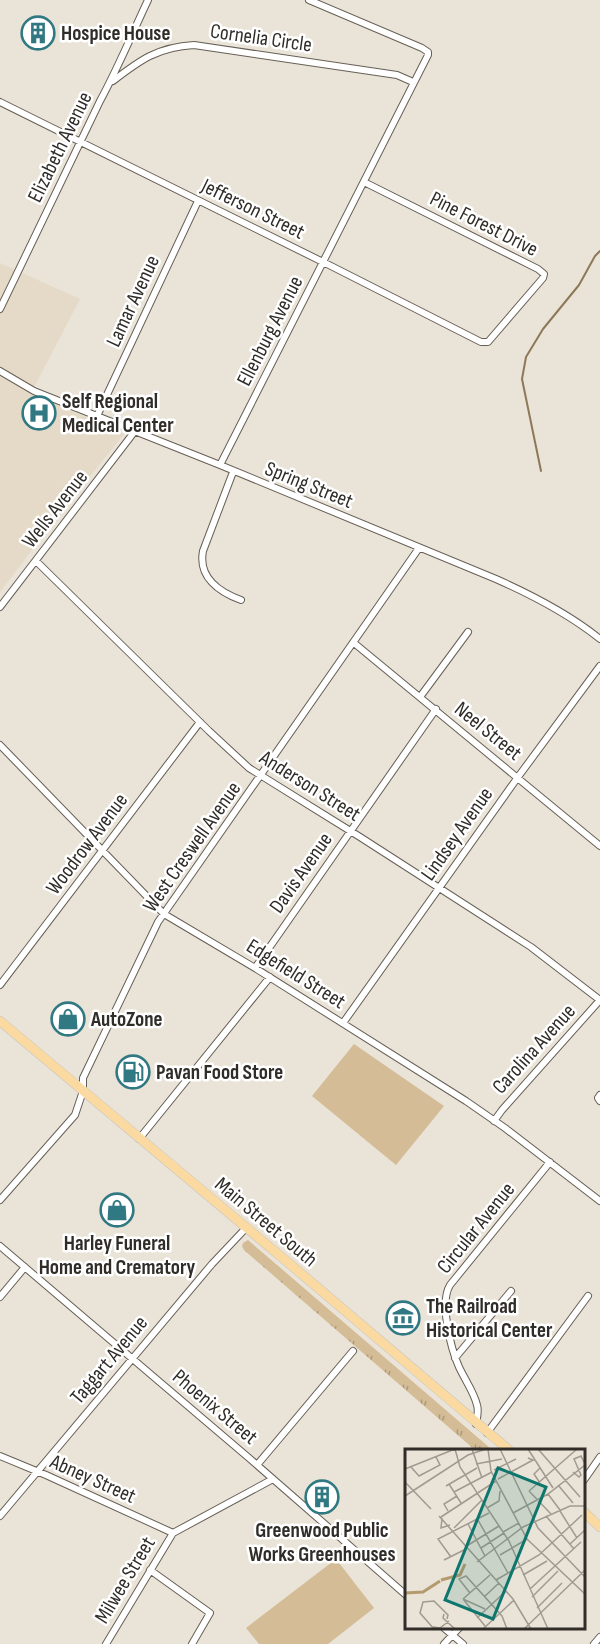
<svg xmlns="http://www.w3.org/2000/svg" width="600" height="1644" viewBox="0 0 600 1644" font-family="'Sofia Sans Condensed',sans-serif">
<style>
.built{fill:#e5dac7}
.grass{fill:url(#grass-tufts)}
.garden{fill:#d4bc96}
.lines{fill:none;stroke-linecap:round;stroke-linejoin:round}
.stream{stroke:#8d7959;stroke-width:2}
.street-casing{stroke:#665f55;stroke-width:8}
.primary-casing{stroke:#c5c4c3;stroke-width:10}
.street{stroke:#fff;stroke-width:6}
.primary{stroke:#fbdaa2;stroke-width:9}
.labels{text-anchor:middle;dominant-baseline:central;stroke-width:5;stroke-linejoin:round;paint-order:stroke}
.poi-label{font-size:21px;font-weight:bold;fill:#302d29;stroke:#fff;text-anchor:start}
.street-label{font-size:21px;fill:#302d29;stroke:#fff}
.inset-river{fill:none;stroke:#b59a6e;stroke-width:3}
.inset-road{fill:none;stroke:#a09a91;stroke-width:1.5}
.view{fill:#0f766e;fill-opacity:0.15;stroke:#0f766e;stroke-width:3}
.inset-edge{fill:none;stroke:#302d29;stroke-width:3}
</style>
<defs>
<pattern id="grass-tufts" width="24" height="20" patternUnits="userSpaceOnUse" patternTransform="scale(1.5)"><rect width="24" height="20" fill="#d4bc96"/><path d="M3 7l-1-3M5 7V3M7 7l1-3M15 17l-1-3M17 17v-4M19 17l1-3" fill="none" stroke="#ac997a"/></pattern>
</defs>
<rect width="100%" height="100%" fill="#eae3d7"/>
<!-- built -->
<path class="built" d="M0,263L80,299L31,393L124,434L50,526L0,592Z"/>
<!-- grass -->
<path class="grass" d="M248,1240L490,1448L492,1450H475L244,1250L242,1246L243,1243Z"/>
<!-- garden -->
<path class="garden" d="M354,1044L444,1106L396,1165L312,1096Z
M336,1559L374,1608L328,1644H259L246,1628Z"/>
<g class="lines">
<!-- stream -->
<path class="stream" d="M541,471L522,379L526,357L543,329L579,285L595,256L600,251"/>
<!-- street casing -->
<g class="street-casing">
<path id="street" d="M113,81C140,60 158,47 194,45L397,75L413,82
M0,102L333,267L481,342H488L543,278L544,274L538,269L364,182
M0,309L100,101C118,68 132,34 148,0
M0,371L34,391L220,465L496,579C532,595 569,614 600,639
M97,416L198,201
M220,465L428,55V52L422,48L309,0
M233,472L203,551C198,577 219,592 241,600
M36,561L209,731L249,768L360,837L531,947L600,1000
M0,607L135,431
M354,643L600,846
M420,697L468,632
M0,745L164,914L255,968L466,1101L505,1128L600,1201
M255,968L436,709
M0,985L200,722
M343,1023L518,777L600,666
M600,1095L598,1098L600,1101
M494,1121L502,1110L600,1000
M139,1139L270,977
M0,1200L75,1115L83,1091V1078L158,922L419,548
M0,1246L249,1458L406,1595
M0,1297L25,1267
M455,1358L511,1291
M476,1424C477,1418 479,1411 477,1405C474,1392 465,1380 459,1367C451,1349 439,1303 450,1285L550,1162
M487,1433L588,1296
M0,1456L46,1475L173,1533
M257,1465L353,1351
M584,1480L600,1457
M0,1516L212,1264L246,1228
M173,1533L273,1479
M150,1570L210,1613L192,1644
M444,1628L463,1644
M106,1644L173,1533
M444,1644L459,1628
M594,1644L600,1637"/>
</g>
<!-- primary casing -->
<g class="primary-casing">
<path id="primary" d="M0,1021L291,1265L509,1450
M584,1512L600,1527"/>
</g>
<!-- street -->
<use href="#street" class="street"/>
<!-- primary -->
<use href="#primary" class="primary"/>
</g>
<!-- icons -->
<defs>
<g id="building-ring" transform="scale(1.725)"><circle r="9.5" fill="#fff" stroke="#317982" stroke-width="1.5"/><path d="M-4-6H4V6H1V3H-1V6H-4ZM-2.5-4.3h1.7v1.8h-1.7ZM.8-4.3h1.7v1.8H.8ZM-2.5-1h1.7V.8h-1.7ZM.8-1h1.7V.8H.8Z" fill="#317982"/></g>
<g id="hospital-ring" transform="scale(1.725)"><circle r="9.5" fill="#fff" stroke="#317982" stroke-width="1.5"/><path d="M-5-5h3v3.5h4V-5h3V5h-3V1.5h-4V5h-3Z" fill="#317982"/></g>
<g id="shop-ring" transform="scale(1.725)"><circle r="9.5" fill="#fff" stroke="#317982" stroke-width="1.5"/><path d="M-5-2.5h2.3a2.7 3.5 0 0 1 5.4 0H5L5.5 6h-11ZM-1.5-2.5h3a1.5 2.3 0 0 0-3 0Z" fill="#317982"/></g>
<g id="fuel-ring" transform="scale(1.725)"><circle r="9.5" fill="#fff" stroke="#317982" stroke-width="1.5"/><path d="M-5.5-6h7V0h2V4h1.3V-2.5L3-4.5l.8-.8L6-3V5H2.5V1h-1V6h-7ZM-4.2-4.7v3.2H.2V-4.7Z" fill="#317982"/></g>
<g id="museum-ring" transform="scale(1.725)"><circle r="9.5" fill="#fff" stroke="#317982" stroke-width="1.5"/><path d="M0-6L6-3V-2H-6V-3ZM-5-1h2V3h-2ZM-1-1h2V3h-2ZM3-1h2V3H3ZM-6 4H6V6H-6Z" fill="#317982"/></g>
</defs>
<g fill-rule="evenodd">
<use href="#building-ring" x="38" y="33"/>
<use href="#hospital-ring" x="39" y="413"/>
<use href="#shop-ring" x="68" y="1019"/>
<use href="#fuel-ring" x="133" y="1072"/>
<use href="#shop-ring" x="117" y="1210"/>
<use href="#museum-ring" x="403" y="1318"/>
<use href="#building-ring" x="322" y="1497"/>
</g>
<g class="labels">
<!-- poi labels -->
<g class="poi-label">
<text x="61" y="33">Hospice House</text>
<text x="62" y="401">Self Regional<tspan x="62" dy="24">Medical Center</tspan></text>
<text x="91" y="1019">AutoZone</text>
<text x="156" y="1072">Pavan Food Store</text>
<text x="117" y="1243" text-anchor="middle">Harley Funeral<tspan x="117" dy="24">Home and Crematory</tspan></text>
<text x="426" y="1306">The Railroad<tspan x="426" dy="24">Historical Center</tspan></text>
<text x="322" y="1530" text-anchor="middle">Greenwood Public<tspan x="322" dy="24">Works Greenhouses</tspan></text>
</g>
<!-- street labels -->
<g class="street-label">
<text transform="translate(261 38) rotate(8)">Cornelia Circle</text>
<text transform="translate(60 147) rotate(-64)">Elizabeth Avenue</text>
<text transform="translate(253 209) rotate(26)">Jefferson Street</text>
<text transform="translate(484 224) rotate(27)">Pine Forest Drive</text>
<text transform="translate(133 301) rotate(-65)">Lamar Avenue</text>
<text transform="translate(270 331) rotate(-63)">Ellenburg Avenue</text>
<text transform="translate(309 485) rotate(22)">Spring Street</text>
<text transform="translate(55 509) rotate(-52)">Wells Avenue</text>
<text transform="translate(488 731) rotate(39)">Neel Street</text>
<text transform="translate(310 786) rotate(32)">Anderson Street</text>
<text transform="translate(457 834) rotate(-55)">Lindsey Avenue</text>
<text transform="translate(87 844) rotate(-53)">Woodrow Avenue</text>
<text transform="translate(192 847) rotate(-55)">West Creswell Avenue</text>
<text transform="translate(301 873) rotate(-55)">Davis Avenue</text>
<text transform="translate(296 974) rotate(32)">Edgefield Street</text>
<text transform="translate(534 1049) rotate(-48)">Carolina Avenue</text>
<text transform="translate(266 1222) rotate(40)">Main Street South</text>
<text transform="translate(476 1228) rotate(-51)">Circular Avenue</text>
<text transform="translate(109 1360) rotate(-50)">Taggart Avenue</text>
<text transform="translate(215 1407) rotate(40)">Phoenix Street</text>
<text transform="translate(93 1479) rotate(24)">Abney Street</text>
<text transform="translate(125 1580) rotate(-59)">Milwee Street</text>
</g>
</g>
<!-- overview -->
<g transform="translate(405 1449)">
<rect width="180" height="180" fill="#eae3d7"/>
<path class="inset-river" d="M36,131L55,126L60,115M0,144L18,143L35,132"/>
<path class="inset-road" d="M50,0L55,18L104,92L143,180M67,0L77,29M83,0L86,22L122,90L180,145M95,0L133,79L180,128M123,0L148,39M133,0L175,48M71,15L97,10M6,18L14,27L35,16L31,8M0,20L50,0M89,21L111,10M168,23L174,28L176,26L169,10L176,7L180,15M93,30L128,11L123,9M0,33L26,60M135,34L129,25L135,19M44,35L56,54M153,36L168,54M41,37L72,19M124,42L172,0M124,42L146,65M49,43L87,23M143,45L155,61M0,47L63,6L81,0M82,59L94,52L95,42M43,62L39,55L52,47M155,62L172,89M108,64L143,45L180,16M34,67L108,150L126,180M141,67L169,100M36,68L91,32M37,69L36,79L45,76M73,71L103,124M63,75L80,107M49,79L77,51M98,83L114,74M165,95L180,81M60,98L94,77M76,99L99,84M95,106L122,90M46,108L33,90L84,64M39,111L61,100M72,113L118,78L165,57H180M118,126L142,112M91,131L134,106L177,66M125,140L176,93M65,144L54,130L61,127L97,167L102,180M79,148L94,134M127,148L153,122M58,150L80,177M58,150L85,126M58,150L80,160M132,159L157,134M39,165L38,169L50,180M72,169L101,142M28,178L35,179L44,172M29,180L15,164L18,153L29,152L43,166L42,170M78,180L109,151M119,180L180,121"/>
<path class="view" d="M93,19L141,38L88,170L40,151Z"/>
<rect width="180" height="180" class="inset-edge"/>
</g>
</svg>
